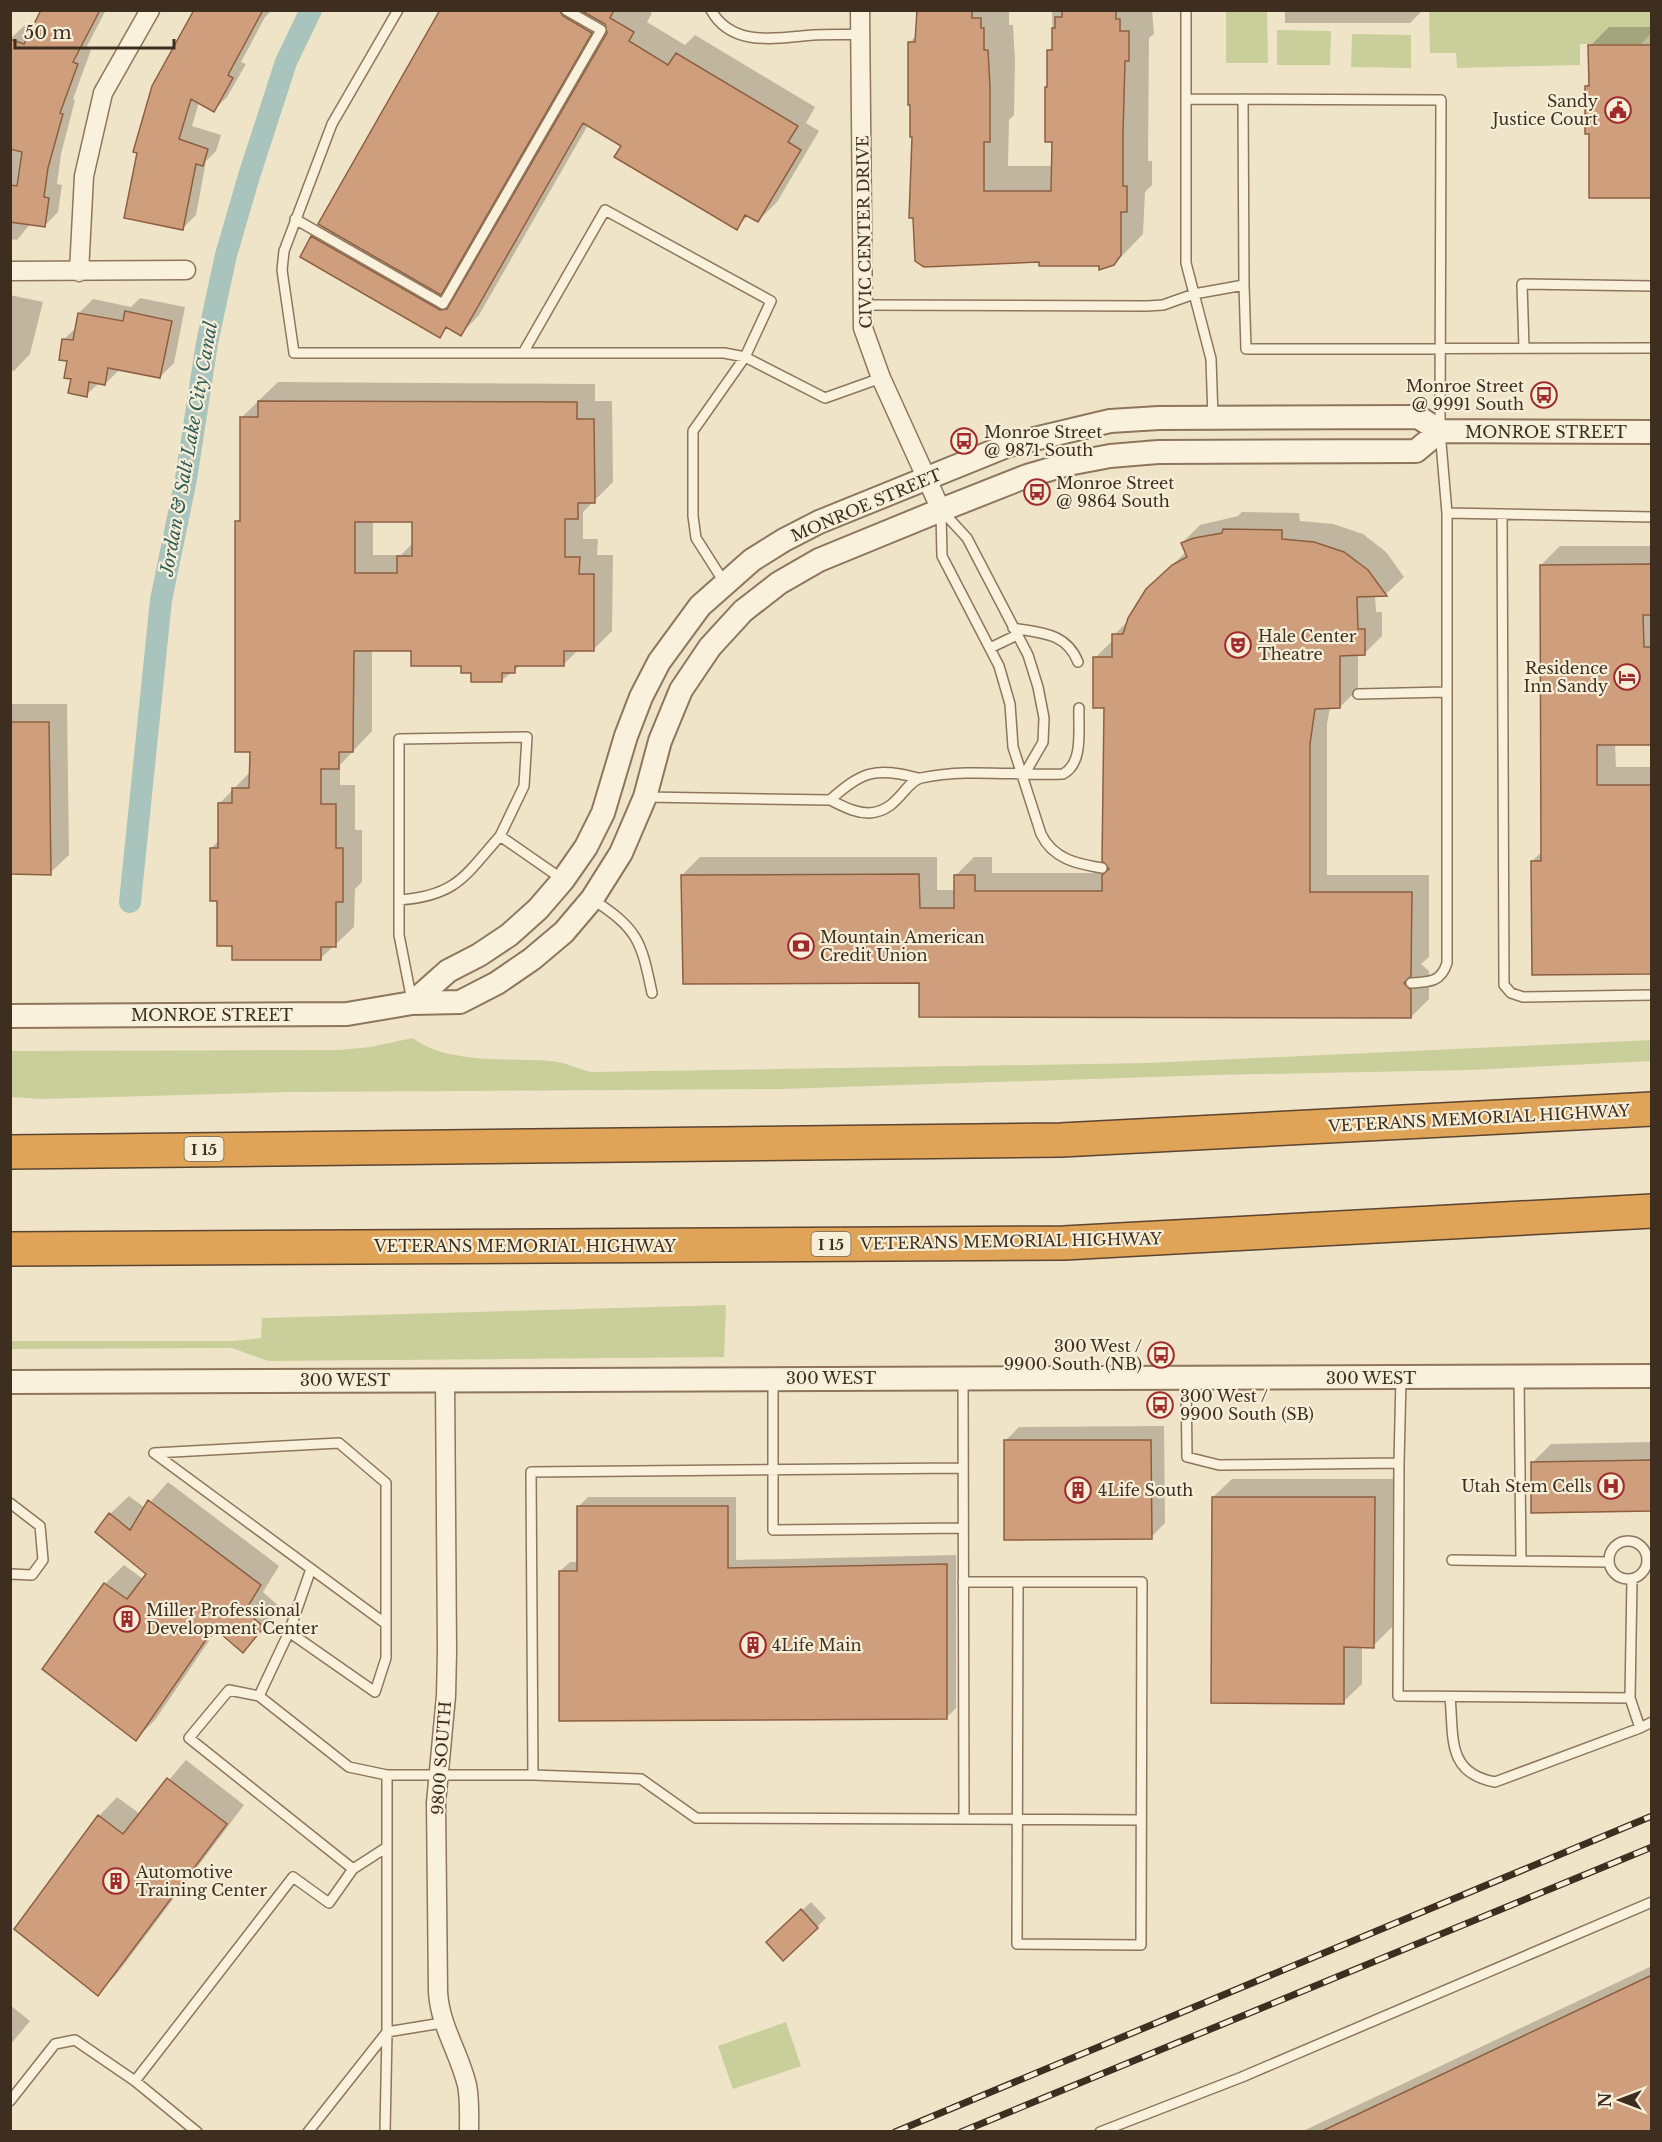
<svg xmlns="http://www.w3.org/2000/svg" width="1662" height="2142" viewBox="0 0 1662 2142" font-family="'Libre Baskerville',serif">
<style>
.green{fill:#c9cf9b}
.shadow{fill:#0003;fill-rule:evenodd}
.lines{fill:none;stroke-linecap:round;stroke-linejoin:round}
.canal{stroke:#a9c4bc;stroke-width:22}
.building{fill:#cf9f7d;stroke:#8d5f41;stroke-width:1.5;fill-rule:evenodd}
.service-casing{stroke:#8d765c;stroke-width:12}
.minor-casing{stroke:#8d765c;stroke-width:21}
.tertiary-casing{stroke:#8d765c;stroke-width:26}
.motorway-casing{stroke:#5b4430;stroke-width:36}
.service{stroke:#faf1dc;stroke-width:9}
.minor{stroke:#faf1dc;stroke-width:18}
.tertiary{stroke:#faf1dc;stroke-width:22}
.motorway{stroke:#e0a458;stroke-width:33}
.rail-casing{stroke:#3d2e20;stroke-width:7}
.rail{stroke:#f7eed8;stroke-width:4.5;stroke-dasharray:14;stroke-linecap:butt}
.labels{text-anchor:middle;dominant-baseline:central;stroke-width:4.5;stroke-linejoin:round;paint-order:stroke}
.shield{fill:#f7eed8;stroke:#756857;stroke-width:1.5}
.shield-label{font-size:15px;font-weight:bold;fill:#3d2e20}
.poi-label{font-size:16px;fill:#3d2e20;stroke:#f7eed8;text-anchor:start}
.street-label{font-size:16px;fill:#3d2e20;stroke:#f7eed8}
.water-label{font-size:18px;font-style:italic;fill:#2f5d5a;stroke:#f7eed8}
</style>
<rect width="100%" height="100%" fill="#f0e4c8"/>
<!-- green -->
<path class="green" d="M1226,11H1267L1268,63H1226Z
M1429,11H1651V33L1641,44H1580V65L1457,68L1456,53H1430Z
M1277,30L1331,31L1330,65H1277Z
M1352,34L1411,35V68L1351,67Z
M413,1038C445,1064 511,1058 550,1061C563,1062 577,1068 591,1072L1148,1063L1651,1040L1652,1061L1469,1070L1214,1075L780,1089L288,1092L41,1099L11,1097V1051L339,1050L370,1047Z
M726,1305L724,1357L268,1361L232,1348L11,1349V1341H233L261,1338L262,1318Z
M786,2022L801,2066L733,2089L718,2046Z"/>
<!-- shadow -->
<path class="shadow" d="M37,10H106L86,48L91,50L73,99L75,100L61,154L57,184L62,185L58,212L45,225L31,223L17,240L10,239V39L24,26L33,29L41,13Z
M197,10H272L265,17L241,62L246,64L227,97L214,110L199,102L192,126L221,135L216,151L206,161L196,215L182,229L125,217Z
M442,10H647L652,13L647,22L685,45L695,35L815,107L806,123L819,131L777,202L758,221L749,215L736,228L623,145L588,125L479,315L461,334L448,327L440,336L313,237L324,226ZM605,21L608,34L459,292L448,285L459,274Z
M916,10H1009V25H1013L1015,61L1014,115L1009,120L1008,166H1053L1049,85V51L1053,46L1052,10H1152L1154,34L1149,38L1148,161H1152V185L1145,192L1143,234L1118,260L1101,264L1040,261L976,262L972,265L920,264L914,254V136L909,43L916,36Z
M1285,10H1423L1410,23H1285Z
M1609,27H1652V196L1590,133L1586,86L1590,82V46Z
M10,295L43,302L30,354L14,371L10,370Z
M140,298L185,307L174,363L160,377L120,369L105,384L99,383L86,395L72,378L64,339L77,327L79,313L93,299L131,307Z
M278,382L595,384V401H612L613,482L583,512V539H598L597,555H613L612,631L593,650H578L563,665H521L501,681L472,671L462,664L413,649H372V731L340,765V785H355V830H362V882L355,889L354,927L321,958L233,944L219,900L211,848L219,841V804L251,771L237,522L241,517V418ZM413,520V543L401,555H373V521Z
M1242,512L1299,513L1300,521L1333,524L1363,534L1386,552L1404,577L1386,594L1375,595L1376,612H1382V636L1364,654H1358V689L1340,707H1330L1327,724V875H1429V957L1421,964L1429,971V999L1411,1017L921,982L682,875L700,857H937V890H956V875L974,857H992V873H1106L1111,868L1106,706L1095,658L1113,640L1114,635L1130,619L1166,571L1186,552L1182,543L1200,525L1238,516Z
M1560,546H1652V744H1615L1616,767H1652V973L1532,861L1543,851L1541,565Z
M13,704H67L69,855L50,873H10V706Z
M1164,1426L1165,1523L1151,1537L1005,1441L1019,1427Z
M1652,1442V1510L1533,1462L1551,1444Z
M1232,1479H1393L1392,1627L1373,1646H1362V1684L1343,1702L1213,1497Z
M168,1482L279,1566L263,1592L281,1608L243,1651L217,1629L155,1720L136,1739L105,1584L124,1565L143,1579L148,1573L110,1514L129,1496L145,1508Z
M588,1497H736V1560L956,1555V1708L946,1718L560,1571L570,1562H579V1506Z
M186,1760L244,1805L116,1975L97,1994L99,1816L117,1797L140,1814Z
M811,1902L826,1918L817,1927L777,1933Z
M1652,1966V2132H1301Z
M10,2005L30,2021L10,2045Z"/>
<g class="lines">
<!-- canal -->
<path class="canal" d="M130,902L161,600L186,479L207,343L226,255L249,176L286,62L311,10"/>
</g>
<!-- building -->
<path class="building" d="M41,10H100L73,62L78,64L60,113L63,114L48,168L44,197L49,198L45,227L10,222V185L17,186L22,152L10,149V39L24,44Z
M194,10H263L228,75L233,78L214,112L191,99L179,139L208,149L203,166L196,164L183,230L124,218L137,153L133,152L152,86Z
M440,10H559L563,16L592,33L441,295L318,224Z
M580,10H614L610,18L634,32L629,41L668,65L676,53L798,126L788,142L801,150L758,222L745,215L737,230L614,157L621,146L583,123L461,336L446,327L440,338L300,257L311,236L440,310L447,309L607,33L605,24Z
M917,10H972V18H981V28H984V50H988L990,87V142H984V191H1051L1052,142H1045V87H1047V50H1052V28H1055V17H1062V10H1116V19H1120V31H1129V61H1125L1123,134V186H1127V212H1121V255L1114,265L1099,270V266H1039V262L924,267L915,261L913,218H909L912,137H910V105H908V42H915Z
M1588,45H1652V198H1589V134H1585V86H1589Z
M125,311L172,321L160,378L108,368L105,385L89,382L87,397L68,393L71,379L64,378L67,361L59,360L62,339L73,340L78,313L123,321Z
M258,401L577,402V419H594L595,503H578V519H565V557H580L579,574H594V651H564V666H515V673H502V682H471V673H461V666H411V651H354L353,752H339V769H321V804H336V848H343V902H336V947H321V960H232V946H217V901H210V848H218V803H232V788H249L250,752H235V521H240V417H258ZM355,522H412V556H397V573H355Z
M1223,529L1282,530V539L1314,542L1344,552L1368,570L1387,596L1357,597L1358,629H1365V655L1340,656V708L1315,709L1310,744V892H1412L1411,976L1404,983L1411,990V1018L919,1017V983L683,984L681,875L919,874L920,908H954V875H975V891H1102V875L1109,869L1102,861L1104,708H1093V657H1112V634H1123L1128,618L1146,589L1172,565L1187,557L1181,543L1194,538L1222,533Z
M1652,564V615H1643L1644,647H1652V745H1597V785H1652V974L1532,975L1531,861H1541L1540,565Z
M10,722H49L51,875L10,874Z
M1004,1440H1151L1152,1539L1004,1540Z
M1652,1460V1511L1531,1513V1462Z
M1212,1497H1375L1374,1648L1344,1647V1704L1211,1703Z
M148,1500L261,1585L245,1611L264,1627L243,1653L214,1628L136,1741L42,1669L104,1583L127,1599L146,1574L95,1532L109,1513L130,1530Z
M577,1506H728V1568L947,1564V1719L559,1721V1571H577Z
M167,1778L227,1824L98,1996L14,1929L98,1815L123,1834Z
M801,1909L818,1928L783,1961L766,1942Z
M1652,1975V2132H1320Z"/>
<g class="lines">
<!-- service casing -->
<g class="service-casing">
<path id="service" d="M398,10L332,124L284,251L282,270L294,353H724L745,357L825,398L881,378
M711,10C732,48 777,38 813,35C829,34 845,35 861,34
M1186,10V263L1211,359L1213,418
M1187,99L1441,100L1440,431L1447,513V963C1441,982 1430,982 1411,983
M1243,99L1244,285
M295,219L443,304L601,30L566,10
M863,305L1147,306L1163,305L1194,294L1244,285L1246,349L1652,348
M1524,348L1522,284L1652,286
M523,353L605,210L771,301L745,357L693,431V516L696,538L724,582
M941,512L942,556L999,666L1010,704L1013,747L1041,834C1053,859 1077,864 1102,868
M943,512L967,538L1028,655L1038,687L1044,718L1043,742L1024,775
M1447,513L1652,517
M1502,514L1504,985L1511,993L1523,997L1652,995
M1013,628C1040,633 1066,632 1078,662
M990,648L1017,635
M1358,694L1446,692
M645,797L830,800C843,806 854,813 869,813C899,811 904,782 921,778C967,768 1017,776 1063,774C1084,763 1078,729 1079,708
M830,800C863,771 875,767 918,778
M592,899C638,929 641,940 652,993
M399,900C456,896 465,876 500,836
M412,1001L399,935V739L527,737L524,786L500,836L562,879
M1186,1378L1187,1457L1219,1465L1399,1463L1398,1696L1630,1698L1632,1579
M1519,1378L1521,1561L1609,1562
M773,1379V1530L963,1528
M1399,1463L1401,1378
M10,1503L40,1526L43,1560L32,1575L10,1574
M1609 1560a19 19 0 1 1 38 0a19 19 0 1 1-38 0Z
M1452,1560L1521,1561
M963,1582H1142L1141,1945L1017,1944L1018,1582
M386,1624L154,1453L339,1443L386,1483V1658L375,1692L289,1632L259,1696L349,1767L387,1775
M289,1632L311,1569
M1450,1697C1454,1737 1446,1773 1495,1782L1640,1728L1630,1698
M1640,1728L1652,1722
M533,1775L531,1472L962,1468
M964,1819L1141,1820
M353,1869L387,1847
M135,2081L293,1877L329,1903L353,1869L189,1738L229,1690L259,1696
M10,2101L55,2044L75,2040L135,2081L197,2132
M308,2132L387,2032V1775H533L641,1779L696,1818L964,1819L963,1380
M385,2132L387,2032L442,2023
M1100,2132L1242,2077L1652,1902"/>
</g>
<!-- minor casing -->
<g class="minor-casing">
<path id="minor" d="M860,10L863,328L881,378L941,510
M10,271L186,270
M79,272L84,176L103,93L150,10
M445,1379L447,1651L446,1696L436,1803L438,1992C440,2026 459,2052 467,2085C470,2100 469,2116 469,2132"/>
</g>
<!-- tertiary casing -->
<g class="tertiary-casing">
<path id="tertiary" d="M412,1003L448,971L479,955L509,935L538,909L563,880L586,847L603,813L626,736L641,697L659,662L700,606L752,560L784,540L819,522L1009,445L1110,421L1159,418L1418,417L1440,431L1652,432
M10,1016L347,1014L412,1003L460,1002L497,983L532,959L564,932L592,899L621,853L645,797L660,741L681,690L710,647L743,611L779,583L819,560L941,510L1027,476L1068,464L1110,456L1158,452L1416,451L1440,431
M10,1382L1652,1376"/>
</g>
<!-- motorway casing -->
<g class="motorway-casing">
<path id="motorway" d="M10,1152L1061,1140L1652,1109
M10,1249L1064,1243L1652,1211"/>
</g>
<!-- service -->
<use href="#service" class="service"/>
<!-- minor -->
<use href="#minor" class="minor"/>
<!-- tertiary -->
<use href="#tertiary" class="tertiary"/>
<!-- motorway -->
<use href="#motorway" class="motorway"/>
<!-- rail casing -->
<g class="rail-casing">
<path id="rail" d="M895,2132L1652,1816
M961,2132L1652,1847"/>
</g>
<!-- rail -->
<use href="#rail" class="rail"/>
</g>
<!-- icons -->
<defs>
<g id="civic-ring" transform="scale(1.35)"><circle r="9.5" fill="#f7eed8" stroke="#9e2a2b" stroke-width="1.5"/><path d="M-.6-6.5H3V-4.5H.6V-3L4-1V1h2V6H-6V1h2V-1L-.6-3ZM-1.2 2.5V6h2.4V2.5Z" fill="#9e2a2b"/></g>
<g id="bus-ring" transform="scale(1.35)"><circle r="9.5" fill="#f7eed8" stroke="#9e2a2b" stroke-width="1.5"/><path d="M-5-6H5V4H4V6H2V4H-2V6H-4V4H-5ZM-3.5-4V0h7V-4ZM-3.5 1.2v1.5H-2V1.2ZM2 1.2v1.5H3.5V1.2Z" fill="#9e2a2b"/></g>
<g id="theatre-ring" transform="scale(1.35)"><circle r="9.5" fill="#f7eed8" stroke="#9e2a2b" stroke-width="1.5"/><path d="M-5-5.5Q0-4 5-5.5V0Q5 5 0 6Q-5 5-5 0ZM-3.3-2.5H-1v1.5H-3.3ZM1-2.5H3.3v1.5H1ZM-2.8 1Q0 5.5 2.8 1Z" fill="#9e2a2b"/></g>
<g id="hotel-ring" transform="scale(1.35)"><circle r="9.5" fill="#f7eed8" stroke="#9e2a2b" stroke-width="1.5"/><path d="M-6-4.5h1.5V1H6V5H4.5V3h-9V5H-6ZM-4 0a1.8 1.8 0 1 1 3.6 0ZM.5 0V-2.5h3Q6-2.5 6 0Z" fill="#9e2a2b"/></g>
<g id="bank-ring" transform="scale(1.35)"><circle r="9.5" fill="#f7eed8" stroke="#9e2a2b" stroke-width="1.5"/><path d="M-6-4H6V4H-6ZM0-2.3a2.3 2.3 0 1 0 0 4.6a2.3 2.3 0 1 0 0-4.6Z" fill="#9e2a2b"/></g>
<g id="hospital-ring" transform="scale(1.35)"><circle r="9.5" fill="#f7eed8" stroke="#9e2a2b" stroke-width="1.5"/><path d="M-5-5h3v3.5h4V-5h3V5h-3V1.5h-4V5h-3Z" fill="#9e2a2b"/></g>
<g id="building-ring" transform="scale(1.35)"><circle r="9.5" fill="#f7eed8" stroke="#9e2a2b" stroke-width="1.5"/><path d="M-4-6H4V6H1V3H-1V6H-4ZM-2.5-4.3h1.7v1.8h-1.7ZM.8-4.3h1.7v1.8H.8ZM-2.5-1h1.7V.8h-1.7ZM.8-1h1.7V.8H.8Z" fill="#9e2a2b"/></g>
</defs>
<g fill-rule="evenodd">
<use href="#civic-ring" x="1618" y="110"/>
<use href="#bus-ring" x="1544" y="395"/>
<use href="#bus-ring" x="964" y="441"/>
<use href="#bus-ring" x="1037" y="492"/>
<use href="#theatre-ring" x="1238" y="645"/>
<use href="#hotel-ring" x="1627" y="677"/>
<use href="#bank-ring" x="801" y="946"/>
<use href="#bus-ring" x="1161" y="1355"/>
<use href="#bus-ring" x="1160" y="1405"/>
<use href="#hospital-ring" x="1611" y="1486"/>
<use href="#building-ring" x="1078" y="1490"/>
<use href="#building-ring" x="127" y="1619"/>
<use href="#building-ring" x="753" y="1645"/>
<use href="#building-ring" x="116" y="1881"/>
</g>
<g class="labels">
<!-- shield labels -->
<g class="shield">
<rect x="184.5" y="1137" width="39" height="24" rx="4.5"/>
<rect x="811.5" y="1232" width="39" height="24" rx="4.5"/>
</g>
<g class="shield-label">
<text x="204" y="1149">I 15</text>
<text x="831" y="1244">I 15</text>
</g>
<!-- poi labels -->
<g class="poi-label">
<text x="1598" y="101" text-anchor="end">Sandy<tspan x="1598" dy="18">Justice Court</tspan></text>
<text x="1524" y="386" text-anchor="end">Monroe Street<tspan x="1524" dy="18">@ 9991 South</tspan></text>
<text x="984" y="432">Monroe Street<tspan x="984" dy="18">@ 9871 South</tspan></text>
<text x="1056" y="483">Monroe Street<tspan x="1056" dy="18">@ 9864 South</tspan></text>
<text x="1258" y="636">Hale Center<tspan x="1258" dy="18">Theatre</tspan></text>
<text x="1608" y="668" text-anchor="end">Residence<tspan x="1608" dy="18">Inn Sandy</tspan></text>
<text x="820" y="937">Mountain American<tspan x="820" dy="18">Credit Union</tspan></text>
<text x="1142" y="1346" text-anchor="end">300 West /<tspan x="1142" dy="18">9900 South (NB)</tspan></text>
<text x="1180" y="1396">300 West /<tspan x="1180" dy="18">9900 South (SB)</tspan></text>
<text x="1592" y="1486" text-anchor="end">Utah Stem Cells</text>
<text x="1098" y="1490">4Life South</text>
<text x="146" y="1610">Miller Professional<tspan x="146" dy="18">Development Center</tspan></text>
<text x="772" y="1645">4Life Main</text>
<text x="136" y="1872">Automotive<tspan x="136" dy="18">Training Center</tspan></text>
</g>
<!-- street labels -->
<g class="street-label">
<text transform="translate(864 232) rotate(-91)">CIVIC CENTER DRIVE</text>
<text x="1546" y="432">MONROE STREET</text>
<text transform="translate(866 505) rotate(-23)">MONROE STREET</text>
<text x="212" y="1015">MONROE STREET</text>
<text transform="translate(1479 1118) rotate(-3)">VETERANS MEMORIAL HIGHWAY</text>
<text transform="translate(1011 1241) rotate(-1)">VETERANS MEMORIAL HIGHWAY</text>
<text x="525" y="1246">VETERANS MEMORIAL HIGHWAY</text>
<text x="831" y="1378">300 WEST</text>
<text x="1371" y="1378">300 WEST</text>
<text x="345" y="1380">300 WEST</text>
<text transform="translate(441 1758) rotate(-86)">9800 SOUTH</text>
</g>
<!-- water labels -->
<g class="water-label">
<text transform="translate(189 449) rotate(-80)">Jordan &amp; Salt Lake City Canal</text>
</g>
</g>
<!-- border -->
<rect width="1662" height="2142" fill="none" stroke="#3d2e20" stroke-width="24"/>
<!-- north arrow -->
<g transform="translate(1620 2100) rotate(270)" stroke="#f7eed8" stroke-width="4.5" paint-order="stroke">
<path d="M0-4.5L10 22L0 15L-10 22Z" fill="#3d2e20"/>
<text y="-9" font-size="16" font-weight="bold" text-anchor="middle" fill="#3d2e20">N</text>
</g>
<!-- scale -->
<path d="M15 39v9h159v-9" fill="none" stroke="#3d2e20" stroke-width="3"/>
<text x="24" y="39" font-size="18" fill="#3d2e20" stroke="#f7eed8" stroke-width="4.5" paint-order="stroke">50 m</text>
</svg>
